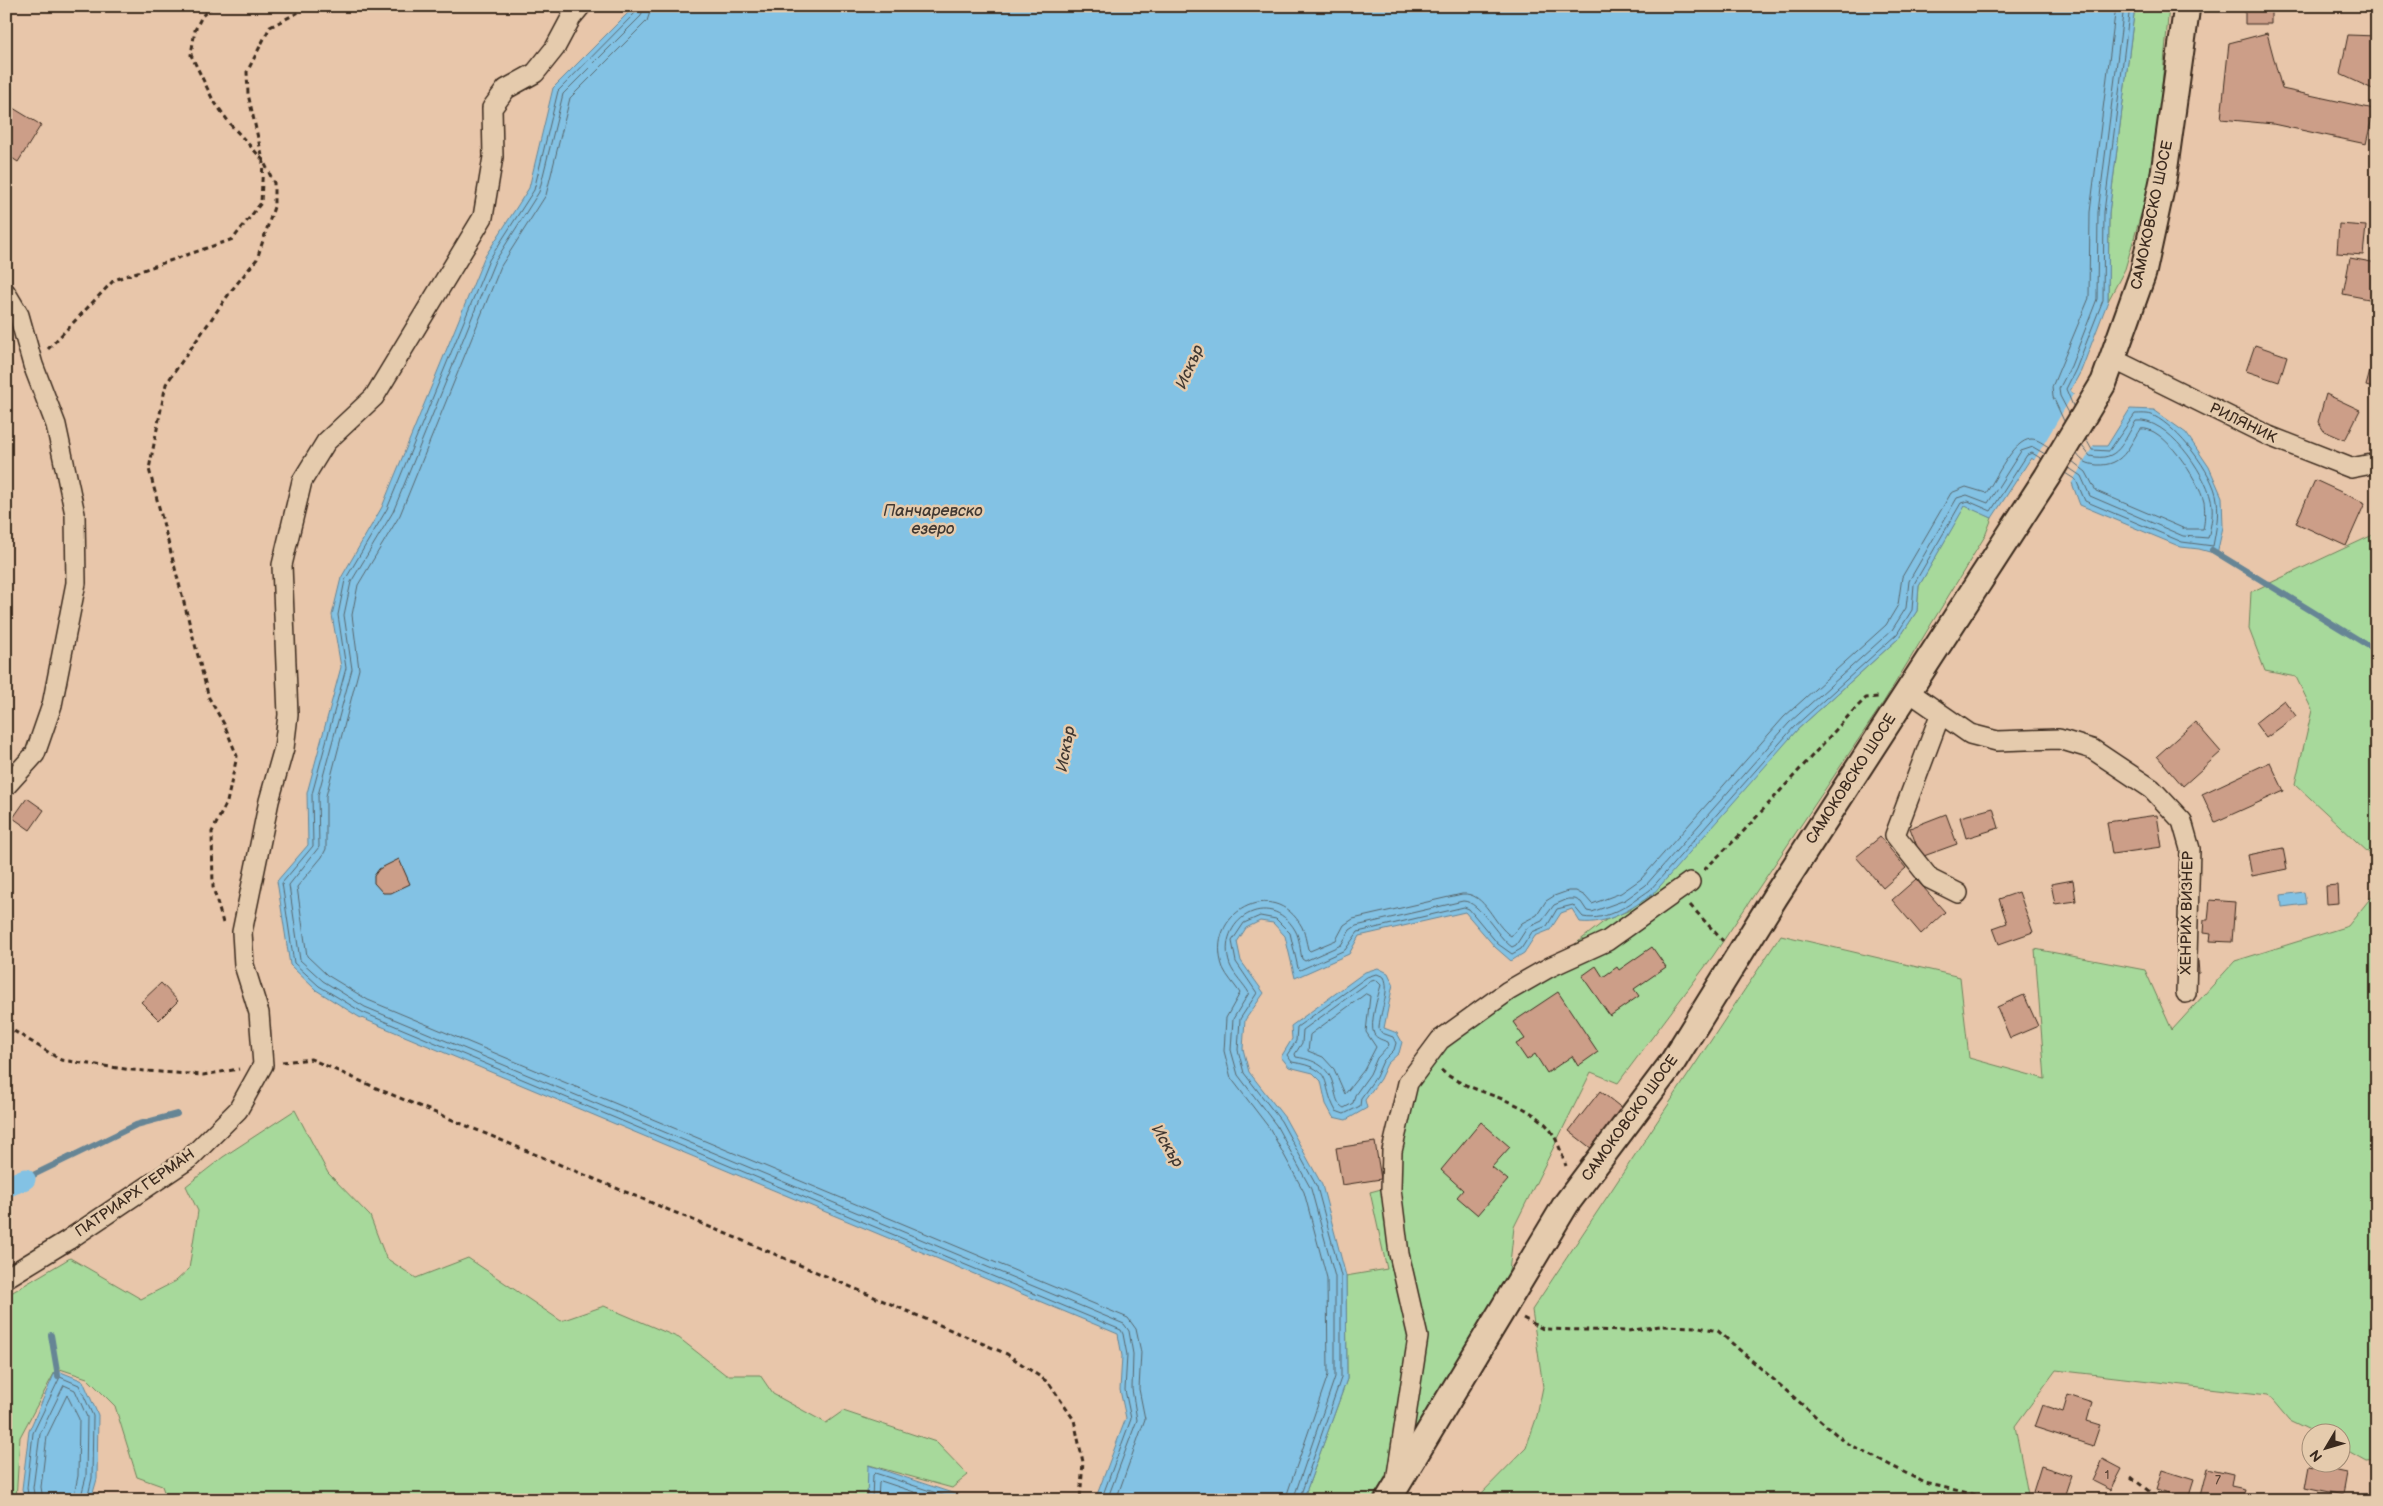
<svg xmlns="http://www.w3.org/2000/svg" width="2383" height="1506" viewBox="0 0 2383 1506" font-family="'Balsamiq Sans',sans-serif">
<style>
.green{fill:#a7d99b;stroke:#71825c}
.water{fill:#83c2e4;stroke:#668595}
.pier{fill:#e8c6aa}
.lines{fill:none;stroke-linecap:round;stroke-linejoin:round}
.shore{stroke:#58676d;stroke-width:1}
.stream{stroke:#668595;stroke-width:6}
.canal{stroke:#83c2e4;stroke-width:21}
.building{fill:#cc9e88;stroke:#3b2a1e}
.minor-casing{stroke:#3b2a1e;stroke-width:22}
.major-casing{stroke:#3b2a1e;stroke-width:29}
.path{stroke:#3b2a1e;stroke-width:3;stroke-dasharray:5 4;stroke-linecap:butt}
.minor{stroke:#e5cbad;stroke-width:19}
.major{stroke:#e5cbad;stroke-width:25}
.labels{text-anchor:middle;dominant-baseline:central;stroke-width:5;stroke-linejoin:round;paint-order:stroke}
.number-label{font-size:12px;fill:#5f4738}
.street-label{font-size:15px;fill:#3b2a1e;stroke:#e5cbad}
.water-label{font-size:16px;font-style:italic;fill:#423932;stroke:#e5cbad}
</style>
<rect width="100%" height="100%" fill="#e8c6aa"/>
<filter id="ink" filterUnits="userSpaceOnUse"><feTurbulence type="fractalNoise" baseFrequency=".02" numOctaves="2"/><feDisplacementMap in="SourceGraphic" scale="10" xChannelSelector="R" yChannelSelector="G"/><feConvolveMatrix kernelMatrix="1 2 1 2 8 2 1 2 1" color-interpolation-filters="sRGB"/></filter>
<g filter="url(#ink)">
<!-- green -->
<path class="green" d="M2135,6H2169L2155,166L2125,269L2108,301L2109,213Z
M1965,505L1992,518L1985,536L1883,703L1713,956L1618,1083L1591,1072L1514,1227L1509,1272L1452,1374L1371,1500H1303L1347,1379L1346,1276L1387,1269L1370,1192L1385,1188L1403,1079L1606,920L1630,910L1797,730L1900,637L1917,611L1919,586Z
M2377,533V865L2370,854L2295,784L2312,710L2296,677L2265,671L2249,629L2251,592Z
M2377,890V1460L2366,1461L2341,1447L2340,1434L2316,1433L2289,1420L2268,1395L2056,1370L2015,1426L2029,1500H1475L1526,1448L1537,1416L1543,1387L1532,1310L1781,935L1960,977L1969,1058L2045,1079L2035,949L2145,970L2172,1030L2235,961L2348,926Z
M295,1110L328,1173L370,1216L386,1258L416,1278L468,1258L561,1321L604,1306L679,1338L726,1375H760L773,1394L826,1423L843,1411L936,1442L968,1475L952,1488L869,1465L867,1500H167L162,1486L137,1477L115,1406L87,1378L57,1368L20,1437L16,1500H6V1296L70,1258L141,1299L176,1281L189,1269L198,1211L186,1186L223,1157Z"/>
<!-- water -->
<path class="water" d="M635,6H2135L2109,213L2108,301L2081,371L2070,391L2074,394L2094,446H2107L2130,409L2154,410L2186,433L2209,467L2222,497L2223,527L2217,554L2199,549L2181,547L2080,505L2072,483L2031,458L1992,518L1965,506L1919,586L1917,611L1900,637L1797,730L1653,894C1631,909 1608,925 1580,922L1572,909L1561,913L1550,930L1535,936L1524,953L1511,961L1495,947L1465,912L1359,936L1349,954L1295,978L1285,936L1273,923L1260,921L1246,928L1237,942L1241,961L1264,993L1245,1020L1243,1049L1249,1072L1285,1118L1322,1185L1346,1276L1347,1379L1303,1500H1095L1126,1418L1120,1390L1122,1356L1118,1334L359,1017L316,990L290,965L277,881L308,845L307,793L341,667L332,615L341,578L382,507L484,258L529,188L553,88Z
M2304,892L2306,904L2282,907L2281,895Z
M1378,968L1388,973L1393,984L1384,1028L1397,1033L1402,1042L1399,1053L1387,1064L1380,1079L1365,1100L1367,1108L1346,1120L1333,1117L1326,1104L1321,1081L1313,1073L1289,1067L1281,1057L1292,1039L1291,1026L1365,972Z
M56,1370L83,1381L98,1415L97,1479L91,1500H25L22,1489L29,1431Z
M868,1465L973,1500H867Z"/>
<!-- pier -->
<path class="pier" d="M2075,391L2095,443L2070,486L2033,462Z"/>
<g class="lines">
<!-- shore -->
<path class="shore" d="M638,6L636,12L558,91L534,190L489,260L387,509L345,580L338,615L346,668L312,794L313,846L282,883L294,963L319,986L362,1012L1121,1330L1123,1334L1127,1355L1125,1390L1131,1419L1101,1500
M644,6L641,16L563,94L539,192L494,263L393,512L351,582L344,615L352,669L318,795L319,847L289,885L300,960L323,981L365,1007L1124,1324L1129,1331L1133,1354L1132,1389L1137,1420L1107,1500
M652,6L647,21L570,98L546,195L501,266L400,515L358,585L352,615L359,669L326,796V849L322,857L297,887L307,956L327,975L368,1000L1128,1318L1136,1329L1141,1352L1139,1389L1145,1419L1116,1500
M2073,406L2066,389L2076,369L2103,300L2104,212L2130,6
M2069,413L2060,396L2059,389L2071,366L2097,299L2098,212L2124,6
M2064,421L2053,397L2052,387L2089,298L2090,212L2116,6
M2072,461L2086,472L2096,491L2185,529H2203C2205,522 2205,509 2204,502C2199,481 2163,424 2140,429C2128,448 2123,466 2097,465C2088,464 2082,462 2077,454
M2069,468L2081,476L2090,496L2183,536L2208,538C2211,526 2214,511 2211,500C2205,472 2167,417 2136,421C2123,441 2119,463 2090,456L2082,446
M2065,473L2076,480L2085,501L2182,542L2213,546C2216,530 2219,515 2217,500C2214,473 2177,427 2154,416C2149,413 2140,414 2135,414L2109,451L2092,450L2086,439
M1377,974L1384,977C1391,991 1379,1013 1379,1029L1382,1033L1393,1037L1396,1043L1394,1050L1383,1061L1376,1077L1361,1098L1360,1106L1344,1114L1336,1111C1320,1083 1336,1069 1292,1062L1287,1055L1296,1041L1297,1027L1367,977Z
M1376,980L1381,985C1378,996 1369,1024 1374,1034C1377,1039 1383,1040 1388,1042L1389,1045L1377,1058L1370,1074L1355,1095L1353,1103L1344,1108C1327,1100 1346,1064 1296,1057L1295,1054L1302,1043L1303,1030L1369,982Z
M1366,994L1370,996L1366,1032L1376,1047L1364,1070L1345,1094L1334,1069L1323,1057L1308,1051L1310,1035Z
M29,1500L27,1488L33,1433L60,1377L79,1385L93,1416L92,1478L87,1500
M35,1500L33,1488L40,1434L64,1385L75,1390L87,1417L86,1477L80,1500
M43,1500L41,1487L47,1436L67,1395L79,1419L78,1476L73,1500
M872,1500L873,1475L875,1473L958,1500
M878,1500L879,1483L881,1481L938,1500
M1285,1500L1328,1375L1327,1278L1304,1192L1270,1129L1231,1078L1224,1051L1226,1018L1240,993C1235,985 1227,977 1223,968C1203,913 1274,875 1302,927C1305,933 1306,942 1308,949L1310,951L1336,940L1344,925L1353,919L1462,894C1486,892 1493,925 1511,936L1522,923L1537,915L1546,901L1554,896L1568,891H1576L1585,896L1592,904L1621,893L1641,879L1784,717L1886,625L1898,605L1902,577L1951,493L1966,487L1986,493C1996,479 2013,440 2031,439C2038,439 2043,444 2049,447
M1293,1500L1335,1377V1277L1311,1189L1276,1125L1238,1075L1231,1050L1233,1019L1249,993C1244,984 1234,975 1230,965C1214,920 1270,887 1295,930C1300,938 1300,951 1302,959L1305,961L1341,945L1350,930L1356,926L1463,901C1480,901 1497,937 1512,947L1516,945L1527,928L1542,921L1554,905L1568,899H1575L1581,902L1587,911L1592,912L1625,900L1646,885L1789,723L1892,630L1906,608L1909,581L1957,498L1967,495L1988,503L2021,451L2033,447L2045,454
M1299,1500L1341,1378V1276L1317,1187L1281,1121L1244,1073L1238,1050L1240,1019L1257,993L1236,962L1232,941L1244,923L1260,916L1276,919L1290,933L1298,968L1300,970L1345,950L1358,932L1464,907L1469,909L1498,944L1512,954L1521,949L1532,932L1547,926L1557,909L1573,905L1583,917C1607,922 1631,903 1650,890L1794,727L1897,634L1912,610L1914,584L1961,503L1968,501L1991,511L2027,455L2032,453L2042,459"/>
<!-- stream -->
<path class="stream" d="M2212,550L2377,651
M25,1179L136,1125L177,1114
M51,1335L58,1376"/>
<!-- canal -->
<path class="canal" d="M6,1187L25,1179"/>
</g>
<!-- building -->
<path class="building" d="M2245,6H2271V24H2245Z
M2267,33L2282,89L2374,109L2366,144L2273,124L2221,119L2229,43Z
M2348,35L2377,36V91L2340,74Z
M13,108L41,125L18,162L6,154V119Z
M2339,224L2366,226L2363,255L2337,253Z
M2350,258L2377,263L2374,300L2343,294Z
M2255,345L2287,356L2279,382L2246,371Z
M2375,353L2377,354V389L2366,386Z
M2326,394L2360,410L2345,440L2324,431L2318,422Z
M2315,480L2365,503L2346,546L2296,523Z
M2284,700L2296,716L2266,738L2255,723Z
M2195,722L2221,752L2183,786L2157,756Z
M2270,762L2284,791L2215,822L2202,794Z
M27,798L44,810L30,830L13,818Z
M1993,808L1999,828L1966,838L1960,817Z
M1946,814L1957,844L1921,857L1910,828Z
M2157,815L2162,847L2112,854L2107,822Z
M1880,837L1906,868L1883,888L1856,857Z
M2283,848L2287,869L2252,876L2248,855Z
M399,859L410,884L391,893H383L374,883V876L379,869Z
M1916,879L1945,912L1921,934L1892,900Z
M2073,880L2076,901L2055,904L2051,884Z
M2337,885L2338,903L2327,904L2326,886Z
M2019,892L2033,932L1999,944L1993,928L2007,923L1999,899Z
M2210,900L2235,902L2232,942L2210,941L2211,934L2203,933L2204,920H2208Z
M1652,947L1666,967L1634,989L1639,996L1610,1016L1582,976L1596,966L1603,977L1617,967L1619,970Z
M2189,961H2198L2199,973H2190Z
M161,983L178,1001L159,1020L141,1002Z
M1558,992L1598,1052L1578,1066L1572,1056L1547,1073L1535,1054L1527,1060L1516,1044L1525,1039L1513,1022Z
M2024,995L2038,1026L2010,1038L1997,1007Z
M1600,1091L1623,1109L1592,1149L1569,1131Z
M1481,1122L1510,1147L1492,1167L1508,1180L1478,1215L1457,1197L1463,1190L1441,1170Z
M1375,1142L1381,1179L1342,1185L1336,1148Z
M2068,1395L2092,1403L2087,1421L2100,1425L2093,1446L2034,1427L2042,1405L2063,1412Z
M2103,1459L2122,1469L2111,1490L2093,1481Z
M2309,1465L2347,1473L2343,1495L2305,1487Z
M2041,1466L2071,1476L2063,1500L2033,1492Z
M2207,1468L2233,1474L2231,1486L2245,1489L2242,1500H2199Z
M2162,1470L2194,1480L2188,1499L2156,1489Z"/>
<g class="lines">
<!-- minor casing -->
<g class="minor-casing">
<path id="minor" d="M6,293L19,315L33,365L56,425L75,514L76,583L52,705L35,754L6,786
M2113,359L2269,436L2351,468L2377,463
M1908,691L1970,734L1997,741L2059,739L2092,749L2152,789L2182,821L2190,849L2186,993
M1940,715L1895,835L1930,879L1958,893
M6,1278L68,1240L190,1158L238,1110L263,1065L259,1013L244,965L242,932L269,801L284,748L288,715L282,565L302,481L326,442L374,397L483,217L493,157L492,108L506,89L535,73L555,48L571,18L581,6
M1396,1481L1418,1337L1399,1254L1391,1189L1392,1151L1408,1083L1440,1040L1508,991L1550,967L1607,941L1690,882"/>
</g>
<!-- major casing -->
<g class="major-casing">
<path id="major" d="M1388,1500L1566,1204L1672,1063L1775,897L2047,477L2104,382L2143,273L2163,180L2187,6"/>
</g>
<!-- path -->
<path class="path" d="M213,6L202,16L195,30L191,55L213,100L231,125L263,160L274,183V207L257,259L231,291L166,384L149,469L209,698L224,724L237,756L227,802L212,832L213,887L223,923
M48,349L114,280L233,239L261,203L263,160L248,94L247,72L270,27L303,10L319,6
M1704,870L1741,834L1852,712L1866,698L1879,697
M1690,905L1723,941
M6,1026L61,1060L132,1070L203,1075L239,1069
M282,1062L311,1059L383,1091L765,1250L1007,1354L1049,1383L1074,1420L1083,1462L1080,1500
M1441,1070C1471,1096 1527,1097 1551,1131C1558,1141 1562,1155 1566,1166
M1523,1318L1543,1329L1628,1331L1660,1326L1699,1327L1718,1331L1845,1442L1925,1483L1998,1500
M2131,1477L2160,1500"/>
<!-- minor -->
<use href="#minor" class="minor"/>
<!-- major -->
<use href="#major" class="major"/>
</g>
</g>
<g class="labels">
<!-- number labels -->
<g class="number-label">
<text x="2107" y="1475">1</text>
<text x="2218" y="1480">7</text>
</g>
<!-- street labels -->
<g class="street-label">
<text transform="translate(2152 215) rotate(-78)">САМОКОВСКО ШОСЕ</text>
<text transform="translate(2243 423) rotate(26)">РИЛЯНИК</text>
<text transform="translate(1851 779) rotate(-57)">САМОКОВСКО ШОСЕ</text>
<text transform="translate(2187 913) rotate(-89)">ХЕНРИХ ВИЗНЕР</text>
<text transform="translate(1630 1118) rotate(-54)">САМОКОВСКО ШОСЕ</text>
<text transform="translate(135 1193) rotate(-35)">ПАТРИАРХ ГЕРМАН</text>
</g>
<!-- water labels -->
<g class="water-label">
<text transform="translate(1190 367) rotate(-66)">Искър</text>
<text x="933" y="511">Панчаревско<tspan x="933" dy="18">езеро</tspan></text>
<text transform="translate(1066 749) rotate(-80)">Искър</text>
<text transform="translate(1167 1146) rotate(59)">Искър</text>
</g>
</g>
<!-- margin -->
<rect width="2383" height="1506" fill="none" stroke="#e5cbad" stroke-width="25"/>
<rect x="12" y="12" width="2358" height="1481" fill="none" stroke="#3b2a1e" stroke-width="2" filter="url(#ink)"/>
<!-- north arrow -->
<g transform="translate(2326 1448) rotate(232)"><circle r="24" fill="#e5cbad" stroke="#a18b74"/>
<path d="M0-4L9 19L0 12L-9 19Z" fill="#3b2a1e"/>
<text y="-8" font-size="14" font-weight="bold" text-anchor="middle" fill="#3b2a1e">N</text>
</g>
</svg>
